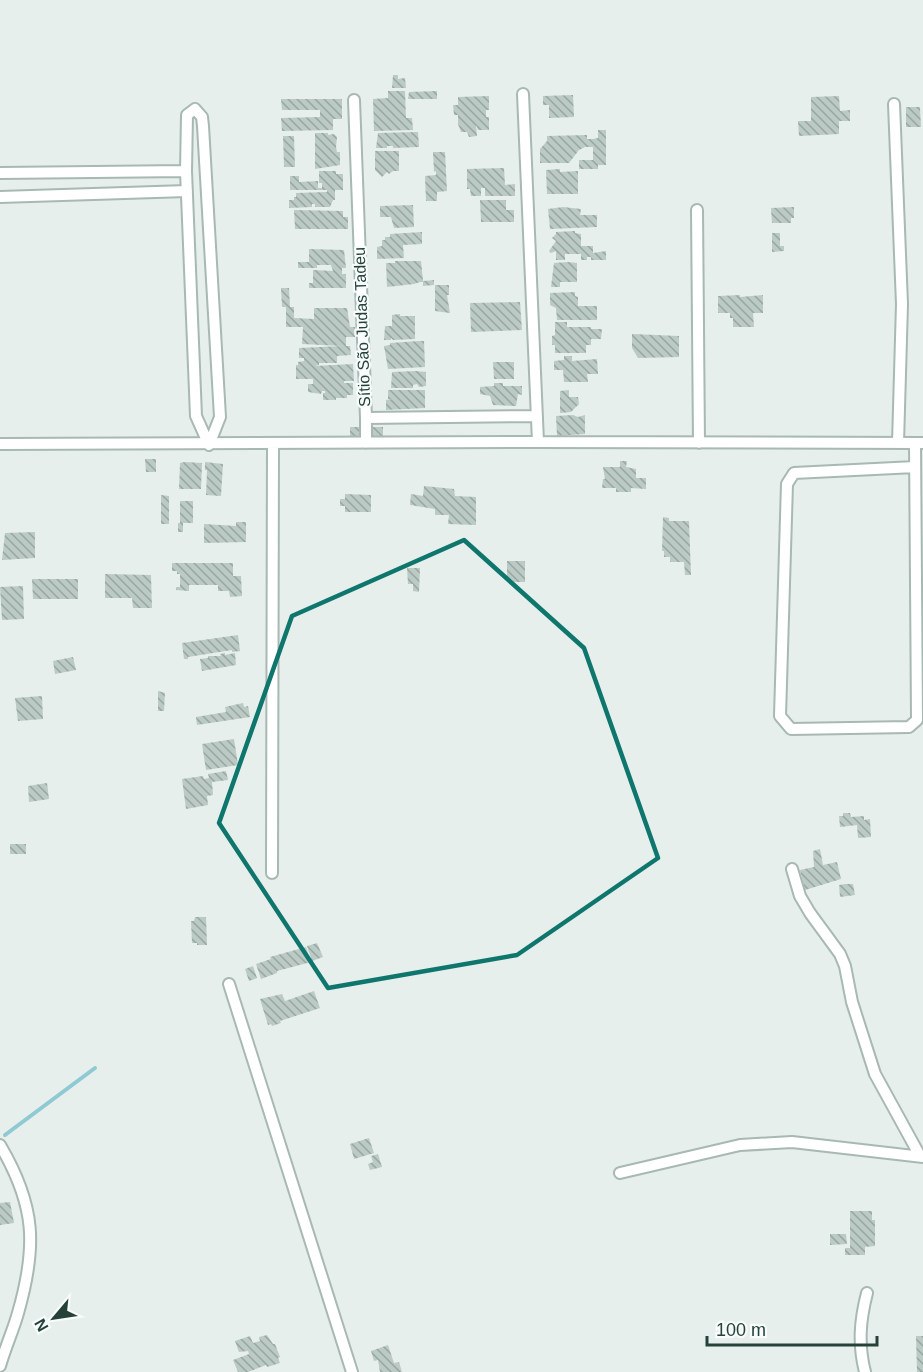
<svg xmlns="http://www.w3.org/2000/svg" width="923" height="1372" viewBox="0 0 923 1372" font-family="Arial,sans-serif">
<style>
.lines{fill:none;stroke-linecap:round;stroke-linejoin:round}
.stream{stroke:#8ec9d4;stroke-width:4}
.building{fill:url(#building-back-hatch)}
.minor-casing{stroke:#a8b8b2;stroke-width:14}
.minor{stroke:#fff;stroke-width:10}
.marked{fill:none;stroke:#0f766e;stroke-width:4.5;stroke-linejoin:round}
.labels{text-anchor:middle;dominant-baseline:central;stroke-width:4.5;stroke-linejoin:round;paint-order:stroke}
.street-label{font-size:16px;fill:#24423a;stroke:#f7fbf9}
</style>
<defs>
<pattern id="building-back-hatch" width="6" height="6" patternUnits="userSpaceOnUse" patternTransform="scale(1.5)"><rect width="6" height="6" fill="#bbcac4"/><path d="M-1 5l2 2M0 0l6 6M5-1l2 2" fill="none" stroke="#98a6a0"/></pattern>
</defs>
<rect width="100%" height="100%" fill="#e6efeb"/>
<g class="lines">
<!-- stream -->
<path class="stream" d="M5,1135L95,1068"/>
</g>
<!-- building -->
<path class="building" d="M393,75H398V79L405,78L406,88H392Z
M388,91H405L406,118H412L413,130L374,131L373,99L388,98Z
M437,91V99H408L409,92Z
M573,95L574,117L549,118V105H543V96Z
M489,96V110H486V117H489V130H478L476,125L477,136L469,137L467,132H461L458,124V115H454L453,105H458V97Z
M839,96L840,111L850,110V121H839V134L799,136L798,121H811V97Z
M281,99H342V119H333V130L282,131L281,118L320,117V110H282Z
M906,107H920L921,127H906Z
M598,130H606V165H598V169H579V160H593V147H585L579,150L569,163H540V149L547,141V136L587,135V139H593L598,138Z
M418,132L419,147L393,148V146H387V148H376L378,133Z
M315,133H328V135L334,134L337,137L336,147L337,152H340V165L315,169Z
M283,136H294L295,167H284Z
M375,151H399V171H393L389,174L387,172L382,177L375,170Z
M433,152H445L447,191L437,192V201H426L425,176L436,175V171L434,172Z
M504,168L505,185L515,184V196H485V188H481V196H471L470,189H467V169Z
M560,169V172L578,171V194H547L546,170Z
M319,171H336V174H343V190H335V200H333L330,207H315V204H312V207L289,208V200H294V197H296V193L327,192V190H290V176H299V182L318,181V188H322V183H319Z
M480,200H506V210H514V222H481Z
M413,205L414,227L394,228L391,217H380V206Z
M563,207L581,209L580,215H597V227L550,229L548,209Z
M794,207V218H791V223H772L771,208Z
M294,210L343,211V217H348V229H295Z
M575,231V233L581,234V246H593V253L606,251V260H591V257H587V260H581V254H565V260H556V251L551,253L549,251L556,241L552,238L556,234V232Z
M422,232V244L403,245L404,258L377,259V247L382,246V240H385V237H390V234Z
M772,233H780V246H784V251L772,252Z
M309,249L344,250L346,268H342V274H346V288H309V283H313V270L333,271L331,265H317V268H298V262H309Z
M395,261H421L423,281L434,280V285L423,286V282H420L414,284L387,287L386,263H395Z
M568,262L577,263V282H560V287H551L554,263Z
M435,285H449V295H447L450,313L435,311Z
M281,288H289L290,307H294V318L314,319V308H347L350,327H355V337H346V346H350L351,355L337,356V363H319V365L315,366L353,364L354,381H344V383H353V395H347V398H336V400H323V393H325V391H322L321,394L308,392V384H313V379H296V365H298V362L304,361V358H299V348L342,346L302,344L303,327H286V307H282Z
M575,292V296L578,297V306H597V320H557L556,308L550,305V293Z
M740,295V297L763,295V313H753L754,327H733V318H730V313H718V296Z
M520,302L522,330L471,332L470,303Z
M400,314V316H415V339L393,340L391,338V340H384L385,326H392V315Z
M555,322H567V327H591V329H602L601,339H591V345H586V353H555V345H552V336L555,335Z
M632,334L679,336V357L638,358L632,348Z
M419,341H424L425,367L388,369L384,346L390,345V343Z
M564,356H572V361L597,359L598,374H587L588,382H564L563,370H554V361L564,360Z
M493,362H514V379H494Z
M416,371L426,372V386L419,387L417,384L413,385V388H391L392,372Z
M494,383H503V386H522V395L518,394L516,406L493,405L490,396L480,394V387L494,386Z
M388,390H425V408L386,410V400L392,399H388Z
M569,390V397H578L579,404L571,412L560,413V391Z
M573,415L578,417L585,415V434L557,436L556,416Z
M350,427H383V438L350,439Z
M145,459H156V472H146Z
M620,461H627L626,467L636,469V478H646V489L631,488V492H616V488H602L603,479H605L603,467H620Z
M185,462L202,463L201,489H179L180,463Z
M205,462L223,464L221,496L206,495L207,470H205Z
M424,486L454,489L455,496L476,497V525L448,524L449,515H435V509L410,505L411,494L423,496Z
M345,494L371,495V512H345V506H340V499H345Z
M161,495L169,496V524H161Z
M180,501H193V523H183V532H178V523H180Z
M663,517L669,518V521H689L691,575H685L684,562H670V557H664V551H662Z
M236,522H246V542L204,543V524L236,526Z
M35,532V558L2,560L5,533Z
M507,561H525V582H507Z
M172,563H233V576H241L242,596L230,597L229,591H218V585H189V591L176,590V587H180V574H177V571H172Z
M407,568H420L419,592L413,591V584H408Z
M105,574L151,575L152,608H133L132,598H105Z
M32,579H78V599H33Z
M23,586L24,619L2,620L0,587Z
M238,635L240,651L232,652V650L188,657V659H184L182,643Z
M225,653V655L235,653L236,665L202,671L200,659L208,658V656H221L220,654Z
M73,657L76,670L55,674L53,661Z
M158,691L165,693L164,711H158Z
M42,696L43,719L18,721L15,698Z
M243,703L244,707L248,706L250,717L197,725L196,717L226,712L225,707Z
M234,739L238,765L206,770L202,744Z
M226,771L228,780L212,782L213,795L207,796L208,805L186,809L182,779L203,776L204,779L209,778L208,774Z
M47,783L49,799L29,802L28,786Z
M843,813H850L851,817L864,816V820L870,819L871,837L858,838L857,825L840,827L839,816H843Z
M10,844H26V854H10Z
M820,849L823,865L837,862L841,879L805,890L800,870L814,867L813,851Z
M845,884H853L855,895L840,897L839,885Z
M195,917H206L207,945H197V943H192L191,921H194Z
M317,943L323,957L312,961L307,946Z
M306,947L311,962L277,971V973L261,979L256,964L271,959L270,957Z
M253,966L257,978L249,981L245,969Z
M314,991L320,1008L280,1021L281,1023L272,1026L271,1024L268,1025L260,999L282,994L285,1001Z
M369,1138L374,1153L354,1159L350,1144Z
M378,1154L382,1167L370,1170L368,1164L373,1162L371,1156Z
M10,1202L14,1223L0,1225V1203Z
M850,1211H872V1220H875V1246L865,1247V1255H845V1248H850Z
M830,1234H846L847,1244L830,1245Z
M267,1335L273,1344H275L280,1357L278,1358L280,1363L267,1367L266,1365L248,1372H238L233,1360L249,1354L248,1351L239,1352L235,1341L250,1336L253,1343L260,1341L259,1337Z
M916,1336H923V1372H917Z
M388,1345L394,1363L399,1362L402,1372H380L378,1360L374,1361L371,1351Z"/>
<g class="lines">
<!-- minor casing -->
<g class="minor-casing">
<path id="minor" d="M523,94L538,442
M354,100L366,418L537,416
M894,104L902,304L898,443
M195,109L202,117L203,126L220,417L209,445L196,416L186,171L187,115Z
M0,173L186,171
M0,197L187,191
M697,210L699,443
M366,418V443
M0,444L538,442L923,443
M915,467L794,473L787,484L780,716L791,729L909,727L917,720L915,443
M792,869L800,896L810,913L840,954L845,966L852,1002L875,1074L920,1156
M272,873L273,443
M229,984L352,1372
M0,1145C36,1206 37,1247 18,1313C13,1331 5,1348 0,1366
M620,1173L740,1145L792,1142L923,1157
M865,1372C858,1344 860,1320 867,1293"/>
</g>
<!-- minor -->
<use href="#minor" class="minor"/>
</g>
<!-- marked area -->
<path class="marked" d="M464,540L584,648L658,858L517,955L328,988L219,823L292,616Z"/>
<g class="labels">
<!-- street labels -->
<g class="street-label">
<text transform="translate(362 327) rotate(-92)">Sítio São Judas Tadeu</text>
</g>
</g>
<!-- north arrow -->
<g transform="translate(54 1318) rotate(241)" stroke="#f7fbf9" stroke-width="4.5" paint-order="stroke">
<path d="M0-4.5L10 22L0 15L-10 22Z" fill="#24423a"/>
<text y="-9" font-size="16" font-weight="bold" text-anchor="middle" fill="#24423a">N</text>
</g>
<!-- scale -->
<path d="M707 1336v9h170v-9" fill="none" stroke="#24423a" stroke-width="3"/>
<text x="716" y="1336" font-size="18" fill="#24423a" stroke="#f7fbf9" stroke-width="4.5" paint-order="stroke">100 m</text>
</svg>
